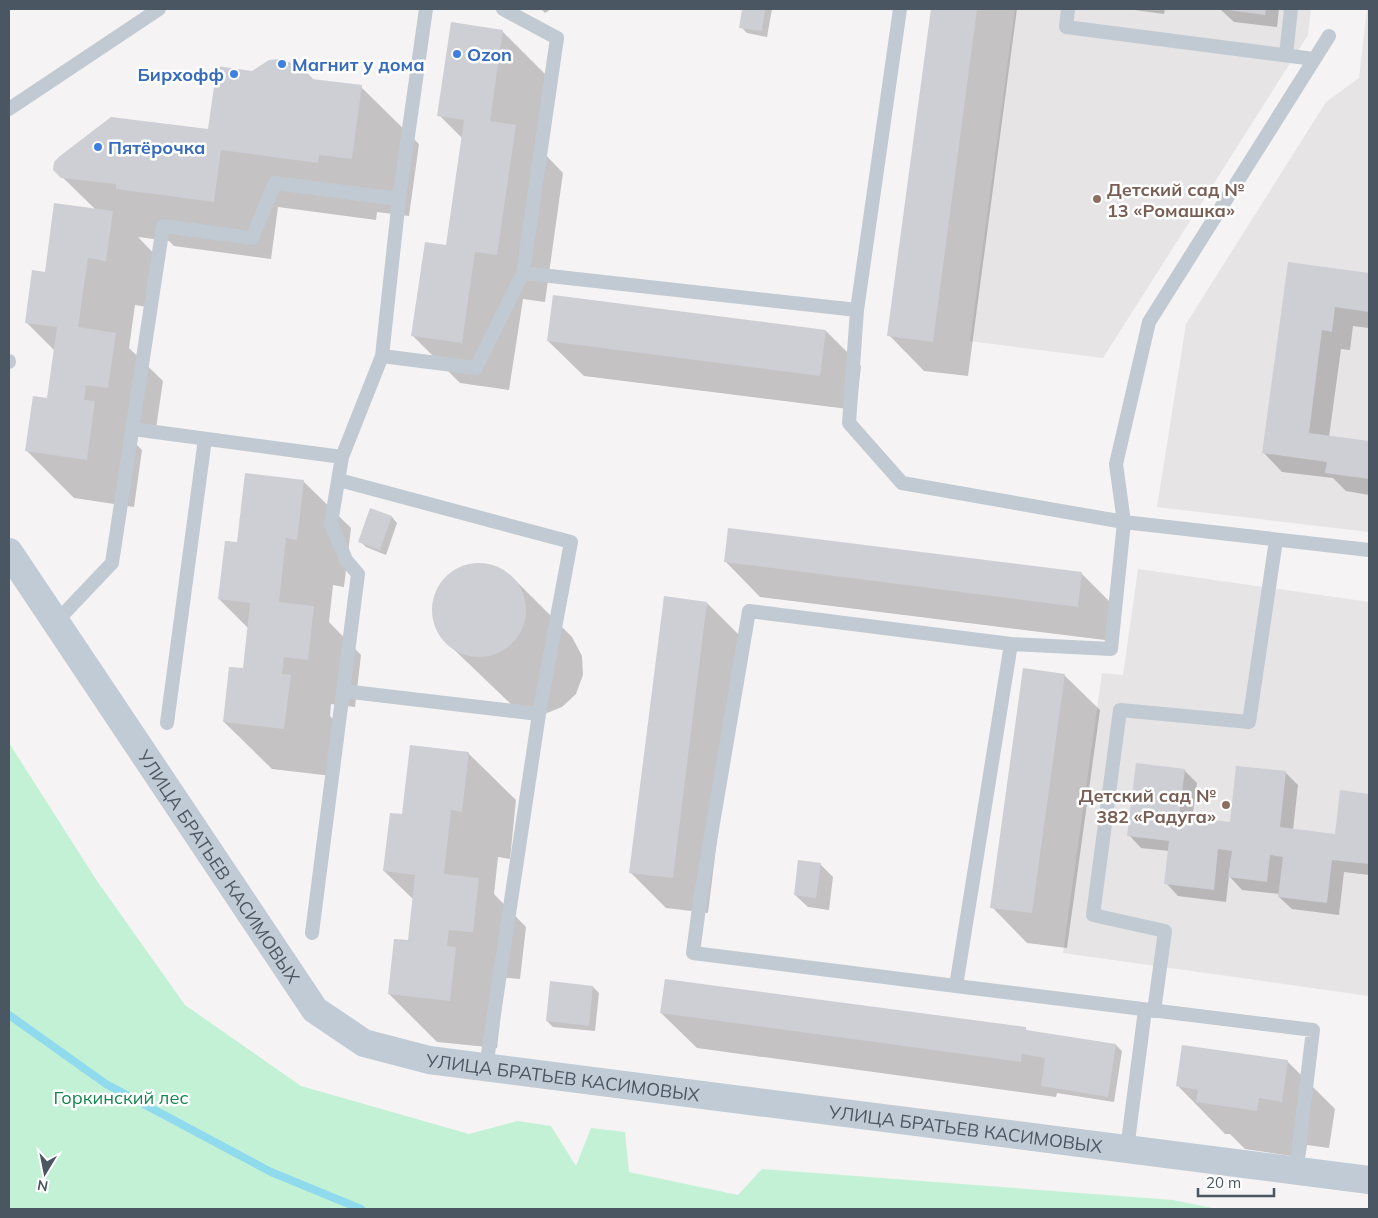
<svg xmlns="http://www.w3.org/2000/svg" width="1378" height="1218" viewBox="0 0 1378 1218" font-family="Mulish,sans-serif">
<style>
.education{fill:#e6e4e5}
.green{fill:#c3f1d5}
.shadow{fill:#0003}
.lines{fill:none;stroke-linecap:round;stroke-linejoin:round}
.stream{stroke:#90daee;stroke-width:8}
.building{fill:#cdcfd5}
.lane{stroke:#c1cad2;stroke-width:14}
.secondary{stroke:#c1cbd6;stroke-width:28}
.shop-dot{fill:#3f7fe0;stroke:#fff;stroke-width:2}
.education-dot{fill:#8d6e63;stroke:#fff;stroke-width:2}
.labels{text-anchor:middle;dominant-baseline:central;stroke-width:5;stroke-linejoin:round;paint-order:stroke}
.shop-label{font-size:18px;font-weight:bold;fill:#366cbe;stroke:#fff;text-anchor:start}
.education-label{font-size:18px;font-weight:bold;fill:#785e54;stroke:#fff;text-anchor:start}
.street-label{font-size:18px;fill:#4a5661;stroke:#fff}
.park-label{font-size:18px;fill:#17864f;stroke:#fff}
</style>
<rect width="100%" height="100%" fill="#f5f3f3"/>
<!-- education -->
<path class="education" d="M1015,9H1311L1308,35L1103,358L970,341Z
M1367,9H1369V532L1157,507L1186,324L1326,102L1359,78Z
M1138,569L1369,602V996L1063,953L1102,673L1123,675Z"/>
<!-- green -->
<path class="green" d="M9,743L97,881L185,1005L301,1086L469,1134L517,1121L551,1126L576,1166L591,1128L625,1132L629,1172L738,1195L762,1169L1173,1200L1217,1209H9Z"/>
<!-- shadow -->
<path class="shadow" d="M541,9H551L545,13Z
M744,9H772L767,37L747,33L741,27Z
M932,9H1017L968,376L924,371L889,335Z
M1127,9H1165L1164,14Z
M1279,9L1277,27L1234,22L1221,10Z
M502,31L550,79L540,149L563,173L545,302L523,299L509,390L460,383L412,335L447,247L463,139L439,115Z
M269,62H289L306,72L315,81L361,87L419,144L409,216L377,212L376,220L278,207L271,259L174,246L169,241L138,237L160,260L154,308L135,305L129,348L163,381L155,435L134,432L132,440L142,450L134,507L74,498L27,451L48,399L55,351L26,322L46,273L95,209L54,169L209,130L252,72Z
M1289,263L1369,274V328L1353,326L1350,350L1341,349L1329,437L1369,443V495L1346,491L1333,478L1282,472L1264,453Z
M826,331L861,366L856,410L584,376L548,341Z
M303,481L351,528L344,587L333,585L329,622L361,655L355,707L331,704L330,716L338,724L332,776L272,769L224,722L244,670L248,628L219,599L238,544Z
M392,517L397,523L386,555L366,547L360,541Z
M725,561L1082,574L1117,609L1113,641L760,597Z
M484,564L501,569L514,579L572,637L582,656L583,675L576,694L562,707L547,713L530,714L514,707L443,639L435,624L433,603L440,585L453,572L467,565Z
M707,603L742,638L708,913L666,908L630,872Z
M1064,675L1100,710L1067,948L1027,943L992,907Z
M468,753L516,800L510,859L498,857L494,894L526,927L520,979L496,977L503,996L497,1048L437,1042L389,994L409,942L414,900L384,871L403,816Z
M1184,770L1197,783L1192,819L1231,823L1285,772L1298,785L1293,830L1336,836L1341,792L1369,795V875L1344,872L1339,915L1292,909L1279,897L1280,894L1242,890L1229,876L1226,902L1178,896L1166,883L1169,851L1141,848L1129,835Z
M820,864L833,877L829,910L808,907L795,895Z
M593,987L599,993L595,1031L553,1027L547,1021Z
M661,1013L1025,1029L1029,1032L1116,1045L1122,1051L1114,1102L1057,1093L1056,1097L697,1048Z
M1287,1061L1335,1109L1329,1148L1307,1145L1305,1158L1245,1149L1230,1134H1225L1178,1086Z"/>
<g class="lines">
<!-- stream -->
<path class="stream" d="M9,1015L106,1084L271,1172L361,1209"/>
</g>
<!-- building -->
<path class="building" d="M742,9H765L762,31L739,28Z
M931,9H977L933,342L887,336Z
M1220,9H1266L1265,15Z
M451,22L503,30L490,121L516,125L497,255L475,252L462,343L411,336L425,242L446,245L464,120L437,116Z
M279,59L298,65L312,79L362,85L352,159L319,155L318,163L221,150L214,202L116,189V184L61,178L53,170L54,162L60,156L111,117L208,129L217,66L252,71L269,60Z
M54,203L113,211L106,261L88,258L78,327L116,333L108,388L86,385L84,400L95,401L87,460L25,451L33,396L47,398L57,327L25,323L32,270L45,272Z
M1288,262L1369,273V312L1335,307L1332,332L1322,330L1309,433L1369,441V479L1325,473L1327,462L1262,453Z
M553,295L826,330L820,376L547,341Z
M245,473L304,480L297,540L286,538L279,602L314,606L308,660L284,657L282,674L291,675L284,729L223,722L229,667L243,668L250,603L218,599L225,541L237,542Z
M370,508L392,516L380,550L358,542Z
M728,528L1082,572L1078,607L724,562Z
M432 610a47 47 0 1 1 94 0a47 47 0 1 1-94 0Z
M664,596L707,602L673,878L629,873Z
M1023,668L1065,674L1032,913L990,908Z
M410,745L469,752L462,812L451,810L444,874L479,878L473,932L449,930L447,946L456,947L450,1001L388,994L394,939L408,940L415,875L383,871L390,813L402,814Z
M1136,763L1185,769L1179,816L1230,822L1236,766L1286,771L1280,827L1335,834L1340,790L1369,794V864L1332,860L1327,903L1278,897L1283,857L1270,855L1267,882L1228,877L1232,851L1218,849L1214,890L1164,884L1169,841L1127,836Z
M798,860L821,863L816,898L794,895Z
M665,979L1026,1027V1030L1116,1044L1108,1097L1041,1086L1045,1058L1022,1054L1021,1062L660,1013Z
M550,981L593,986L589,1026L546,1021Z
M1182,1045L1288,1060L1282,1102L1259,1098L1257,1111L1196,1102L1198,1090L1176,1086Z"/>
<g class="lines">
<!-- lane -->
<path class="lane" d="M900,9L857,310L849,423L902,483L1124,522L1369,550
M1068,9L1066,27L1314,59
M1286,55L1291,9
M9,109L159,9
M523,273L857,310
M382,356L476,368L523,273L557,38L503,9
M9,362V361
M133,429L342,457L331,523L346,560L358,574L312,933
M342,457L382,356L399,199L426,9
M339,480L571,542L539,714
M749,611L1011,644L956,986L693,953L700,900Z
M55,623L112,563L163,226L252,238L275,183L399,199
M1011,644L1111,649L1124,522L1116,464L1149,322L1329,36
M343,691L539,714L486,1067
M167,723L205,439
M956,986L1313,1030L1296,1171
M1154,1011L1165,931L1093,915L1120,710L1249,722L1276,540
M1127,1149L1145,1010"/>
<!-- secondary -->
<path class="secondary" id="s1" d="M9,552L315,1010L364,1043L429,1060L1369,1180"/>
</g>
<!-- markers -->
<g class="shop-dot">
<circle cx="457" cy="54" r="5"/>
<circle cx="282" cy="64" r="5"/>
<circle cx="234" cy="74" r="5"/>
<circle cx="98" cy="147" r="5"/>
</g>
<g class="education-dot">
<circle cx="1097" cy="199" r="5"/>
<circle cx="1226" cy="805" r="5"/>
</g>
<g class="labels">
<!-- shop labels -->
<g class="shop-label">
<text x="467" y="54">Ozon</text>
<text x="292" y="64">Магнит у дома</text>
<text x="224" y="74" text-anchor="end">Бирхофф</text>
<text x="108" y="147">Пятёрочка</text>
</g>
<!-- education labels -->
<g class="education-label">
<text x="1107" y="189">Детский сад №<tspan x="1107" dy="21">13 «Ромашка»</tspan></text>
<text x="1216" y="795" text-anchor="end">Детский сад №<tspan x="1216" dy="21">382 «Радуга»</tspan></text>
</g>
<!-- street labels -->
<g class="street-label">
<text stroke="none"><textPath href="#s1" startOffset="378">УЛИЦА БРАТЬЕВ КАСИМОВЫХ</textPath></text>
<text stroke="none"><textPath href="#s1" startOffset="812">УЛИЦА БРАТЬЕВ КАСИМОВЫХ</textPath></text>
<text stroke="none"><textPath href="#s1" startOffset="1218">УЛИЦА БРАТЬЕВ КАСИМОВЫХ</textPath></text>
</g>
<!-- park labels -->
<g class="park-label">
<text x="121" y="1097">Горкинский лес</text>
</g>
</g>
<!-- border -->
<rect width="1378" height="1218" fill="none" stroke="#4a5661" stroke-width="20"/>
<!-- north arrow -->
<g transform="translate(45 1173) rotate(190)" stroke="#ffffff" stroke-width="4" paint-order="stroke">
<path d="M0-4L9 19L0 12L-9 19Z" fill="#4a5661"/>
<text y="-8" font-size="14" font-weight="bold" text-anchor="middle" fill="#4a5661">N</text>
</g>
<!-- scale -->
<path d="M1198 1188v8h76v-8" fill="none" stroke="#4a5661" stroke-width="2.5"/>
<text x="1206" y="1188" font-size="15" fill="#4a5661" stroke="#ffffff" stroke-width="4" paint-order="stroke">20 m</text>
</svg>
